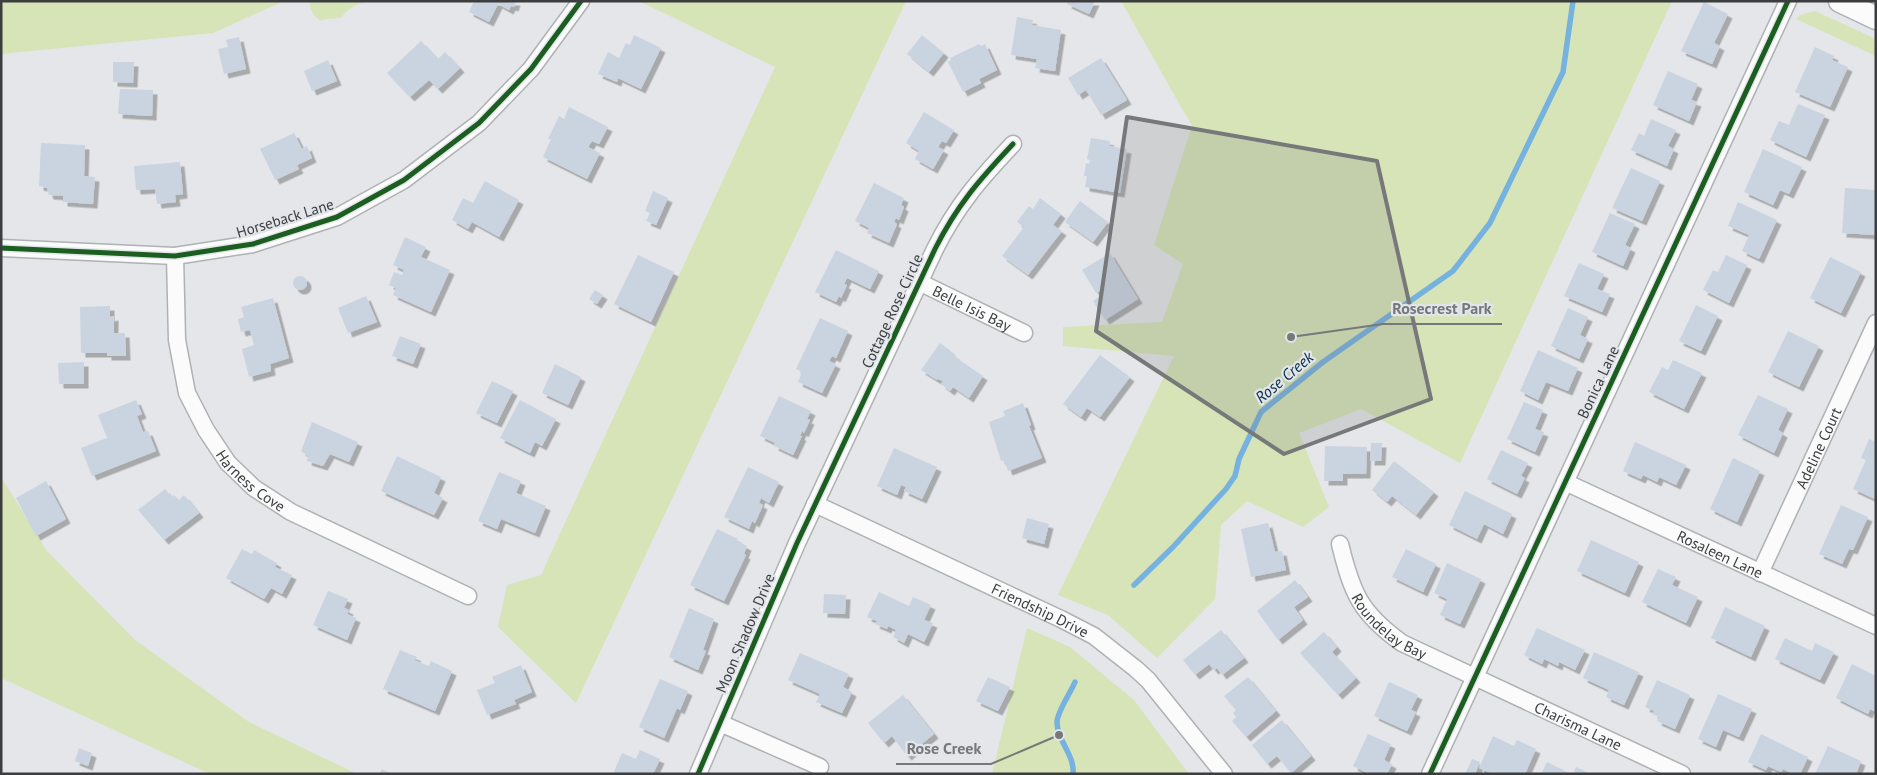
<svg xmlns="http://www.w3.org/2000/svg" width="1877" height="775" viewBox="0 0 1877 775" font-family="'PT Sans',sans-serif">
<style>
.green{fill:#d6e4b7}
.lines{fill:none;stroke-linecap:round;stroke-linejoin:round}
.stream{stroke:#75b2df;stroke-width:5.5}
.building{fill:#cad4e1;filter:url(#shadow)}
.minor-casing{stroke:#afb1b3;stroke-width:19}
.secondary-casing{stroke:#afb1b3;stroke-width:25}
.minor{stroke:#fbfbfc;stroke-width:16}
.secondary{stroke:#fbfbfc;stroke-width:22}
.cycleway-casing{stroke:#e2e6eb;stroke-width:8}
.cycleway{stroke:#1b5e20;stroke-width:5}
.marked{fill:#76787a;fill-opacity:0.2;stroke:#76787a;stroke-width:4;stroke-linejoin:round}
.labels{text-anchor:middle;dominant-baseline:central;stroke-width:4.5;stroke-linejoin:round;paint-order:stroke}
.street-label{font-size:15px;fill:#3b3d3f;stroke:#e2e6eb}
.water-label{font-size:16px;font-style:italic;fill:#082e47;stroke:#e2e6eb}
.leader{fill:none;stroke:#76787a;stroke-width:2}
.callout-dot{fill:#76787a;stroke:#e2e6eb;stroke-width:2}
.callout-label{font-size:16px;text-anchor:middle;font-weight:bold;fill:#76787a;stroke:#e2e6eb;stroke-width:4.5;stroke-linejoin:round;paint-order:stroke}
</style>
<defs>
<filter id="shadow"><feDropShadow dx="4.5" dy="4.5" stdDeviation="0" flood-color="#0004"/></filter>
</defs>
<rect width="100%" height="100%" fill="#e4e6e9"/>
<!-- green -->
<path class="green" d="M1,1H284L213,33L1,54Z
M310,1H361L365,3C356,3 346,10 342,17C334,20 328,17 321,21C314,16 309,10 310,1Z
M639,1H906L576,703L498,627L507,585L541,575L775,67Z
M1121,1H1672L1460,463L1361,409L1299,433L1329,507L1303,527L1247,501L1221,525L1215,599L1157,658L1108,615L1058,595L1174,356L1063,346V327L1162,322L1183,264L1154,245L1192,126Z
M1815,11L1876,39V56L1796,19L1800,15Z
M1,477L47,551L135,640L249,722L357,774H210L1,678Z
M1027,628L1070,647L1134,700L1189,774H992Z"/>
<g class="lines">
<!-- stream -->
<path class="stream" d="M1134,585L1173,547L1226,489L1235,476L1239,459L1261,412L1323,362L1453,271L1490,223L1563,72L1573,1
M1073,774C1075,755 1057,741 1057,722C1057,712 1071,692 1075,682"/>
</g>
<!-- building -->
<path class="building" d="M474,1H516L514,7L511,6L509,10L498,4L489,22L469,12Z
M1069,1H1095L1089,14L1067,4Z
M1704,2L1728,14L1714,43L1720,46L1712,64L1681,51Z
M1017,17L1033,20L1032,25L1061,30L1055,71L1035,68L1037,59L1011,55Z
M634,35L661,48L641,89L618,78L617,82L598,74L608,52L619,58L626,43L630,45Z
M922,35L944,53L929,72L907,54Z
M239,37L246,69L224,74L218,49L228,47L226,40Z
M421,41L438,59L445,52L460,68L438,89L429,80L410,97L387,73Z
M979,44L981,46L985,44L997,70L979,79L981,83L963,92L948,62L951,60L950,58Z
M1815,47L1834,56L1832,60L1848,67L1830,107L1795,92Z
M1101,58L1127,100L1101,115L1086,90L1078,95L1068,78Z
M328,60L337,81L312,91L304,71Z
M113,62H134L133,83L113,82Z
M1668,71L1698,84L1691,100L1697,102L1689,121L1653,105Z
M120,89L153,90L152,116L118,114Z
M1798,104L1825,115L1806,157L1770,140L1779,121L1789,125Z
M569,107L608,127L599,144L592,141L588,147L600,153L587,179L543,157L551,139H548L559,116L564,119Z
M924,112L954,130L946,143L942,141L938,147L944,150L933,169L915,159L919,151L906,143Z
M1651,119L1676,130L1668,146L1674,149L1667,166L1631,150L1639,133L1644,136Z
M294,133L302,149L307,146L312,158L297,165L299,169L275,180L260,149Z
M1091,138L1110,141L1109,146L1127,149L1120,193L1085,187L1087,176H1084L1086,163L1089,164L1090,160L1087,159Z
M41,143L85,145L84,176L95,177L93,204L63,202V196L49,195L47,188L39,186Z
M1763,149L1802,167L1789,194L1780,190L1773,205L1744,192Z
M180,162L183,194L175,195L176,202L157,204L155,189L136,190L134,166Z
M1631,168L1660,181L1642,221L1612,208Z
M485,181L519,200L499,237L472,222L468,229L452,220L463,198L473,203Z
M874,183L904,198L901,205L904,207L899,220L896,218L894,222L897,224L889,243L867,233L869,228L855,221Z
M1845,188L1876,190V235L1842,233Z
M653,191L668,198L656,225L646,221L650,213L645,211Z
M1040,198L1061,214L1053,225L1062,231L1028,275L1002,256L1024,227L1017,222L1029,206L1033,209Z
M1080,201L1108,222L1093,242L1065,222Z
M1738,202L1777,220L1759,259L1742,251L1749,235L1728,226Z
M1610,213L1635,224L1625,245L1631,248L1623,266L1592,252Z
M405,237L426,247L421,257L450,270L431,312L393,295L396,288L389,285L394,272L402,275L404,270L393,265Z
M836,250L879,271L870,289L847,278L844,284L847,285L841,298L839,296L836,302L815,292Z
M1110,253L1138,299L1105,320L1093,301L1102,295L1100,291L1096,293L1082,270Z
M638,255L674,272L651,322L614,304Z
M1726,255L1747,265L1729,303L1703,290L1713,270L1718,272Z
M1830,257L1861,272L1841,313L1810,298Z
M1579,263L1604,274L1597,289L1610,294L1602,312L1564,296Z
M293 283a7 7 0 1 1 14 0a7 7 0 1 1-14 0Z
M595,290L603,295L597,304L589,299Z
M366,296L377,322L348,333L338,308Z
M273,298L289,358L270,364L271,371L249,377L242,349L254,345L250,330L241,332L238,319L244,317L241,307Z
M1696,305L1718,316L1701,351L1679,341Z
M110,306V317L114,316V333H125L126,356H107V353H81L80,307Z
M1568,308L1588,317L1580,335L1588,339L1579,359L1551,346Z
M820,318L848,331L836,358L832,356L829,361L836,364L822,393L798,382L802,372L796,369Z
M1788,331L1819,346L1799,387L1768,372Z
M400,336L421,344L413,364L392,356Z
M940,343L951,351L950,352L956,356L955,357L983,376L969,398L953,387L950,391L941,384L943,381L938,379L937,380L921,370Z
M1538,350L1578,368L1568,391L1546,382L1538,400L1520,391Z
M1100,355L1130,377L1100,417L1087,408L1081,417L1063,404Z
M1673,360L1702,373L1684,409L1649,392L1662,367L1668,370Z
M84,362V384H59L58,363Z
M555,364L581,377L568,405L542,393Z
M492,381L513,391L497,423L476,413Z
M1758,395L1788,409L1778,430L1783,433L1774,453L1738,435Z
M779,396L811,411L807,419L810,420L804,433L802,431L800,436H802L793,455L774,446L775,443L760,436Z
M136,400L142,414L137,416L143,432L148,431L156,451L92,476L81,448L107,438L98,415Z
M520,400L556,419L542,446L535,442L530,453L500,438Z
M1524,402L1543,410L1535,429L1544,432L1535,452L1507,439Z
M1023,403L1031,425L1029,426L1042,458L1008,471L1004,460L1001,461L989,422L1005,416L1003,411Z
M312,422L358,442L349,462L330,454L323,466L307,461L308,456L301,451Z
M1869,439L1876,442L1875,499L1853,489L1866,460L1861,458Z
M1635,442L1686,465L1676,485L1659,477L1657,482L1643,475L1641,479L1623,471Z
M1371,443H1382L1381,461H1370Z
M1325,446L1367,447L1366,474H1343V481H1324Z
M894,448L937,467L922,499L904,491L906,487L901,485L897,495L877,486Z
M1501,450L1528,463L1521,476L1525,478L1517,494L1487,479Z
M397,456L441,477L434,493L443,498L434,515L381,491Z
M1733,458L1760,471L1737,522L1710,509Z
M1394,461L1434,492L1416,515L1392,496L1387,502L1372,490Z
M748,467L779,482L769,503L761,498L759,503L763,505L755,523L752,521L749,529L724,517Z
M499,472L521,481L516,493L546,506L535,533L501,519L497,529L478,521Z
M46,481L66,519L36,536L16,498Z
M165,489L172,497L174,495L179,500L184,495L199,513L164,540L138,510Z
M1465,491L1512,514L1503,534L1484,524L1477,539L1449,525Z
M1841,505L1868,517L1853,550L1849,549L1842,564L1819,554Z
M1027,518L1049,524L1044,544L1022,538Z
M1268,523L1275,552L1282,551L1286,570L1251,577L1241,529Z
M717,529L738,539L736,541L747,546L744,554L746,555L724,601L690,585Z
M1591,540L1639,562L1625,593L1577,571Z
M242,549L252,554L254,550L277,563L275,567L292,575L282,594L271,588L264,599L226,578Z
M1406,549L1436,564L1423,592L1392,577Z
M1447,563L1481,579L1460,624L1440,615L1447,599L1434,593Z
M1658,569L1676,577L1672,585L1698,597L1686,623L1642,602Z
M1295,580L1308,597L1294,607L1303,620L1278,640L1257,611Z
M328,591L348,599L344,608L349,610L347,614L356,618L347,640L313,625Z
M879,592L909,606L913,597L931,605L924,620L933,623L924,642L908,634L904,643L893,637L896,630L888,626L887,629L875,624L877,621L867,617Z
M824,594L846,595L845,614L823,613Z
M1725,607L1765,626L1751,657L1711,638Z
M689,608L714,619L703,650L706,651L698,670L669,657Z
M1537,628L1585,650L1575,670L1559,662L1558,666L1544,659L1542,664L1524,655Z
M1221,630L1244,658L1222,675L1217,668L1214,670L1209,664L1195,675L1183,660Z
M1324,632L1337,647L1332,652L1356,678L1338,695L1300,653Z
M1785,638L1812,651L1815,643L1834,652L1820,680L1775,659Z
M400,650L417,657L414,660L429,666L431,661L452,671L435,711L383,689Z
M1594,652L1639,672L1624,705L1606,697L1609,690L1583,678Z
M800,653L849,674L843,687L852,692L842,713L816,702L820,694L788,680Z
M1852,664L1876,676V712L1870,709L1868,714L1836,698Z
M521,665L532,692L514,700L516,704L487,715L477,690L495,683L492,677Z
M988,677L1010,687L998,711L976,701Z
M1248,677L1276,711L1246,737L1232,721L1236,717L1233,713L1236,710L1224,696Z
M660,679L688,691L680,710L677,708L664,738L639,727Z
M1657,680L1690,695L1675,729L1657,721L1659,717L1653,714L1654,711L1645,707Z
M1389,682L1418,695L1411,710L1416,712L1407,731L1374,716Z
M1718,694L1752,709L1739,737L1723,730L1716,747L1698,739Z
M903,695L934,734L907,756L892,736L884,743L868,723Z
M1282,720L1311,756L1291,773L1277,756L1267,764L1252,745Z
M1368,734L1391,744L1384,760L1392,764L1387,774H1369L1353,766Z
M1761,734L1808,757L1800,774H1793L1783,769L1781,772L1768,766L1766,770L1748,762Z
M1493,736L1514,746L1517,740L1536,749L1525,774H1493L1479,768Z
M1828,746L1861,761L1856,774H1815Z
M79,748L92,753L88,766L75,761Z
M640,750L660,759L653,774H613L622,753L636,759Z
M1472,759L1480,762L1475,774H1465Z
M1547,762L1571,774H1541Z
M1576,767L1591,774H1573Z
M382,769L392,774H379Z"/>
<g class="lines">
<!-- minor casing -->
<g class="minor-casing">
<g id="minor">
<path d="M1,248L175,256L253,244L337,217L404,180L479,123L531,69L581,1"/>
<path id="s1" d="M175,256L177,340L187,393L206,430L228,463L254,488L291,512L468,596"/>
<path id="s2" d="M919,282L1024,333"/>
<path id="s3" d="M1565,482L1876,626"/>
<path id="s4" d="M815,504L1061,619L1094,636L1136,669L1148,680L1224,774"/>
<path id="s5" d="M1340,544C1352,593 1360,613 1402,643L1682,774"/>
<path id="s6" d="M1760,573L1876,323"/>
<path d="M720,723L820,767"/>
<path d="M698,774L797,543L935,249C957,205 980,179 1013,144"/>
<path d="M1430,774L1788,1"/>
</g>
</g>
<!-- secondary casing -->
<g class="secondary-casing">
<path id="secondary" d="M1840,1L1876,18"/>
</g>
<!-- minor -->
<use href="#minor" class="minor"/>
<!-- secondary -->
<use href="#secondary" class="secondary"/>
<!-- cycleway casing -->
<g class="cycleway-casing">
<path id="cycleway" d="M1,248L175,256L253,244L337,217L404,180L479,123L531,69L581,1
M698,774L797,543L935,249C957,205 980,179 1013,144
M1430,774L1788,1"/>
</g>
<!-- cycleway -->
<use href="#cycleway" class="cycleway"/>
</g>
<!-- marked area -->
<path class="marked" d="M1127,117L1377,161L1431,399L1284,454L1096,331Z"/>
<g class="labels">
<!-- street labels -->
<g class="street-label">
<text transform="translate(285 218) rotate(-17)">Horseback Lane</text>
<text stroke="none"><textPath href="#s2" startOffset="59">Belle Isis Bay</textPath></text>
<text transform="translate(892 311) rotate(-65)">Cottage Rose Circle</text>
<text transform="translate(1598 382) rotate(-65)">Bonica Lane</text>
<text stroke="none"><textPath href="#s6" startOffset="138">Adeline Court</textPath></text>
<text stroke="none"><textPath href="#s1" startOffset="248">Harness Cove</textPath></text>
<text stroke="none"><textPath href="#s3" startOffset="171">Rosaleen Lane</textPath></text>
<text stroke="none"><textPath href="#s4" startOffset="249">Friendship Drive</textPath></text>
<text stroke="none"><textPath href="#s5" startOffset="100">Roundelay Bay</textPath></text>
<text transform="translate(745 633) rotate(-67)">Moon Shadow Drive</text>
<text stroke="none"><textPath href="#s5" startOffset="315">Charisma Lane</textPath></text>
</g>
<!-- water labels -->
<g class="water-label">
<text transform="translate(1284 377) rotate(-40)">Rose Creek</text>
</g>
</g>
<!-- callouts -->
<path class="leader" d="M1291 337L1383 324H1502M1059 735L991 764H896"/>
<g class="callout-dot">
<circle cx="1291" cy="337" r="5"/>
<circle cx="1059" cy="735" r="5"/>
</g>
<g class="callout-label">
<text x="1442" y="314">Rosecrest Park</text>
<text x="944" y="754">Rose Creek</text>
</g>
<!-- border -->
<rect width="1877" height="775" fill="none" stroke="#3b3d3f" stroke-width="5"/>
</svg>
